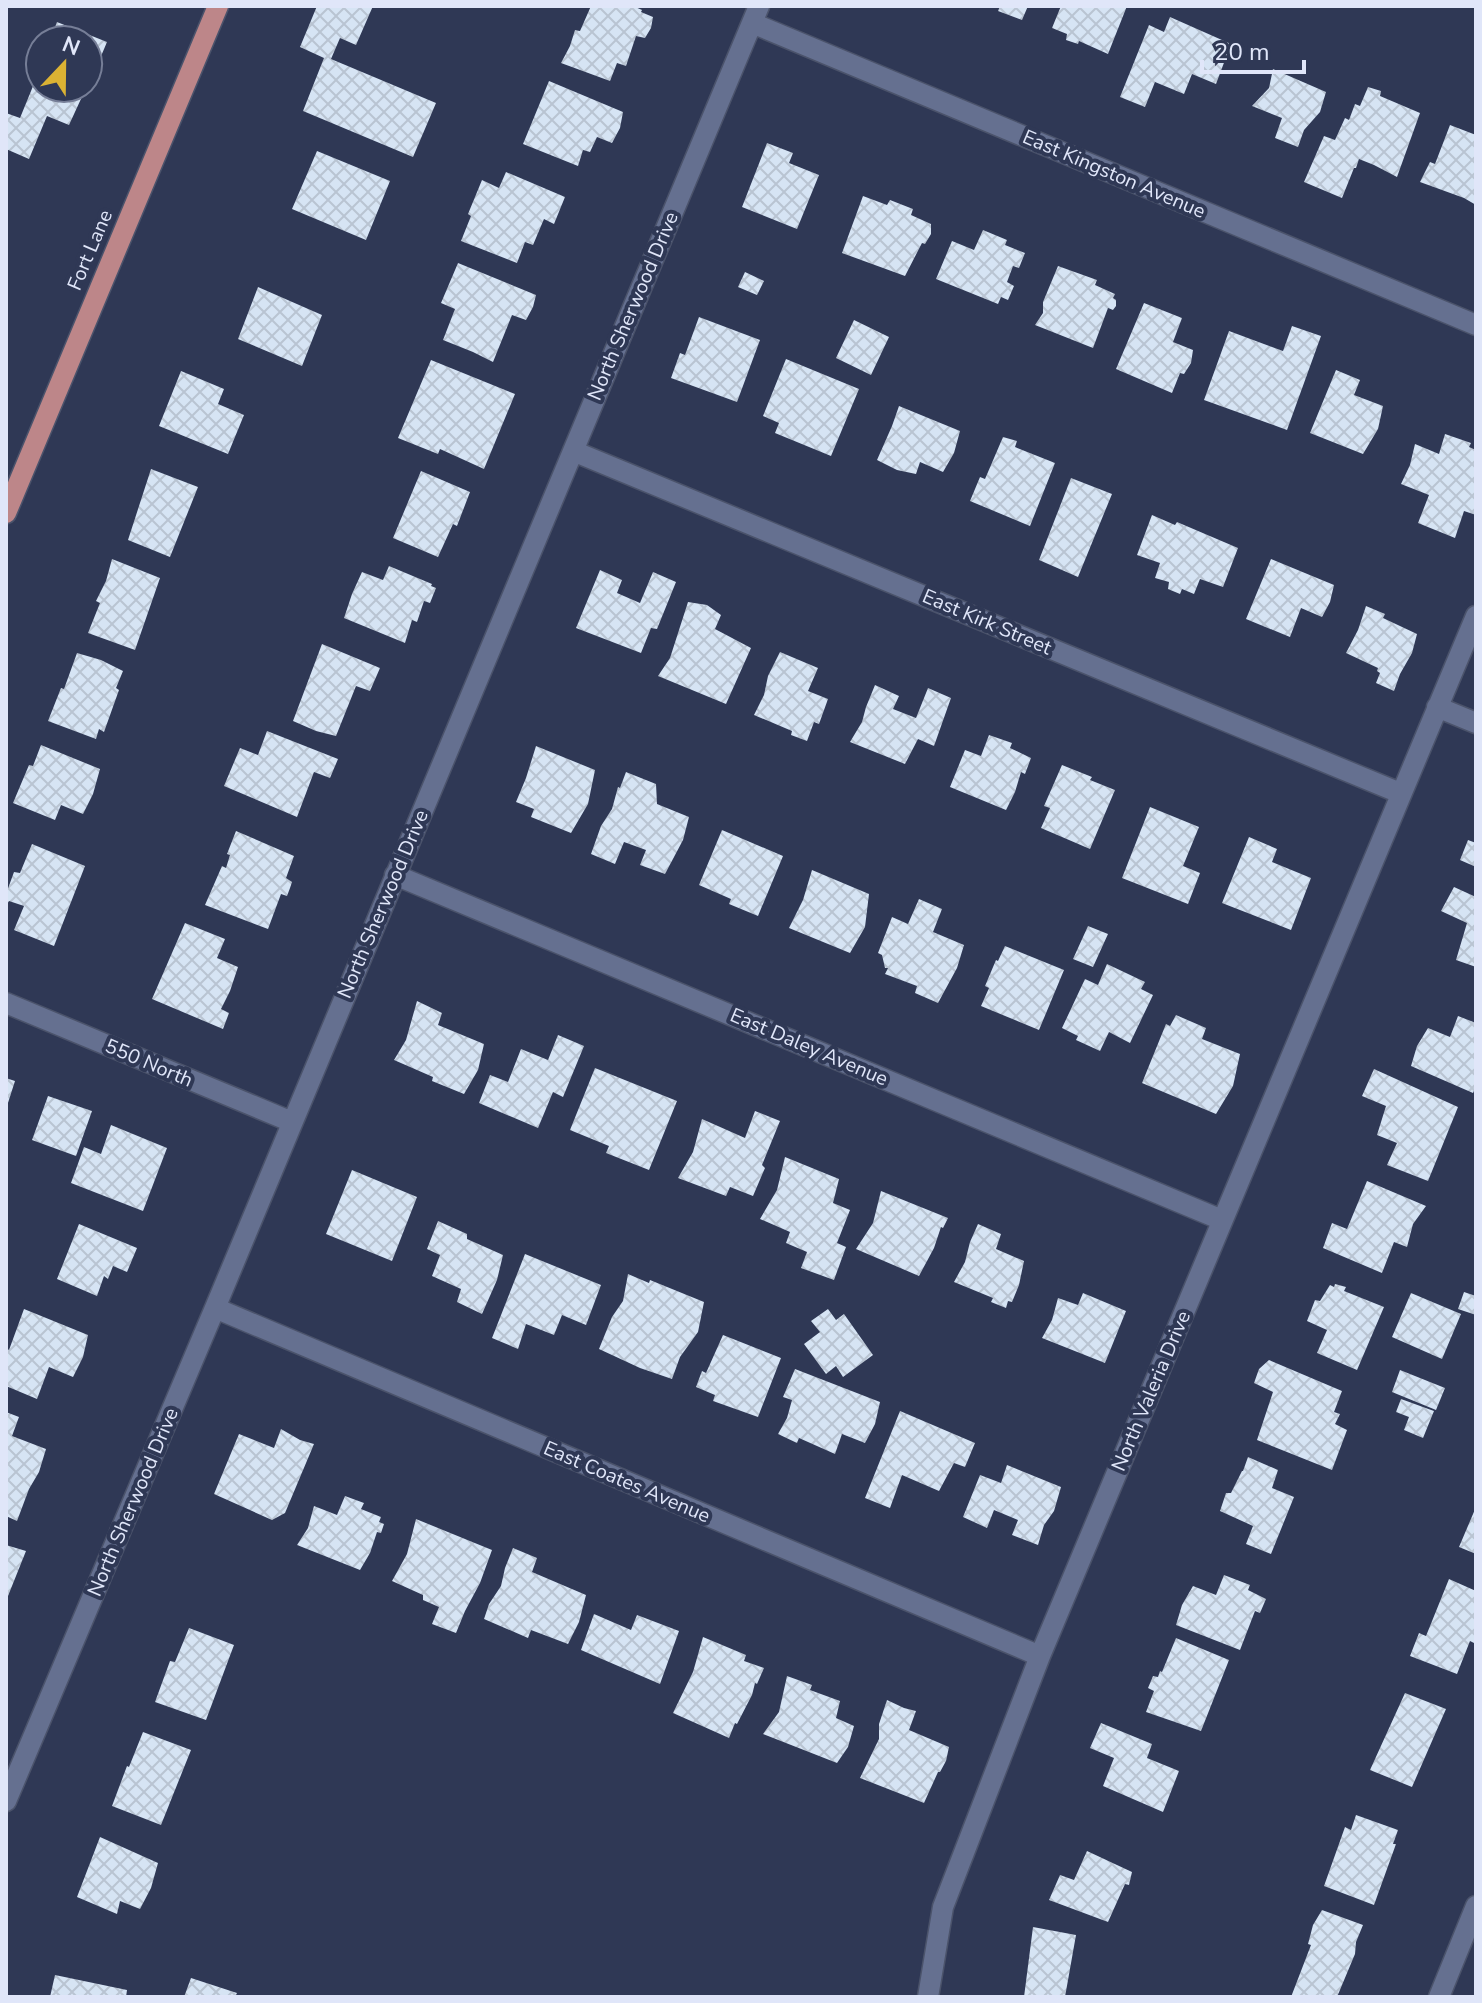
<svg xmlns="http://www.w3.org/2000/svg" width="1482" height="2003" viewBox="0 0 1482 2003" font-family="'Nunito Sans',sans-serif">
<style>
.building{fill:url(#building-cross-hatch)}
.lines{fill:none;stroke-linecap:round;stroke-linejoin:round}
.minor-casing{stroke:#4b536b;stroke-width:23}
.major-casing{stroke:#4b536b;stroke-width:23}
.minor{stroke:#657090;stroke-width:20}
.major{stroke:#bd8689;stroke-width:20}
.labels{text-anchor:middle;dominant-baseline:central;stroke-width:8;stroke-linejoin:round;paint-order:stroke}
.street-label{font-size:20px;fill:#e0e6f9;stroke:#2f3855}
</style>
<defs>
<pattern id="building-cross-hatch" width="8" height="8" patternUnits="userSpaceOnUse" patternTransform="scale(2)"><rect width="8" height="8" fill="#d6e4f4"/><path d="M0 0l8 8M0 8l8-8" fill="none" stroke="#b9c4d2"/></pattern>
</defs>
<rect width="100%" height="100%" fill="#2f3855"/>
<!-- building -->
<path class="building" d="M317,6H373L356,45L340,38L331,59L436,103L413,157L303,111L324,58L300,47Z
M591,6H633L642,10L641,12L653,17L651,28L645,38L636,36L626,66L617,63L610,81L561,63L570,46L575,30L580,31Z
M1000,6H1028L1022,20L998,11Z
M1061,6H1127L1108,54L1079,41L1078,44L1066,40L1067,34L1052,28Z
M1170,17L1231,44L1216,84L1192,74L1184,94L1155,82L1145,107L1120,97L1149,25L1164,32Z
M57,22L107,42L88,87V40H50Z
M40,69V88H86L69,125L47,116L29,159L6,149V113L20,118Z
M1273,69L1326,92L1320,112L1304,130L1298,147L1275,138L1282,118L1252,106L1269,88Z
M549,81L623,112L620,128L612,143L597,137L590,152L583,150L578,166L523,144Z
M1368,87L1381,91L1380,96L1420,113L1397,177L1374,165L1359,159L1356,168H1354L1342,198L1304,182L1324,136L1335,140L1345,118L1349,120L1355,104L1360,106Z
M1450,125L1476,135V205L1464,198L1420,182L1430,162L1435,164Z
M767,143L793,153L789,163L819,175L797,229L742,207Z
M317,151L390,181L366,240L292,209Z
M506,172L565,197L554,224L544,219L533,245L525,242L517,263L461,241L471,216L468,214L482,180L499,188Z
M863,196L887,205L890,200L913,209L911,215L931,224V234L925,244L922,243L905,276L842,253Z
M983,230L1007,240L1005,245L1025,253L1019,268L1013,266L1007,282L1014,286L1008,300L1001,297L998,304L936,279L952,241L974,250Z
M458,263L536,295L533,307L526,320L512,315L493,362L473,352L443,340L455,309L441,303Z
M1058,266L1097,280L1095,285L1115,294L1113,298L1116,300V306L1113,310L1108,308L1093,348L1035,325L1043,313V302Z
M745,272L764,281L757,295L738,287Z
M258,287L322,315L302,366L238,339Z
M1144,303L1182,318L1173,342L1193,350L1191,363L1184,374L1180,373L1172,393L1116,369Z
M699,317L760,340L737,402L671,378L680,353L685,355Z
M854,320L889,337L871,375L836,358Z
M1292,326L1321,336L1287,430L1204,400L1229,331L1283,351Z
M786,359L859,389L831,456L775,433L779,423L763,416Z
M431,360L515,394L484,469L440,449L438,454L398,438Z
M1336,370L1360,380L1354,395L1383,406L1378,429L1363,454L1310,433Z
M181,371L224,389L218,404L244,415L228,454L159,426Z
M899,406L960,431L954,453L943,472L920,462L916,474L897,470L877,460L892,426Z
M1445,434L1471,443L1469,447L1476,450V515L1464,511L1455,538L1418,523L1429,495L1401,484L1410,465L1415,444L1439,454Z
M1003,437L1017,441L1015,447L1055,463L1030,526L970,501L980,477L985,479Z
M151,469L198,487L170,557L128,540Z
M421,471L470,492L457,526L453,524L438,557L393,538Z
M1071,478L1112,494L1078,577L1039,560Z
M1152,515L1175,525L1177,522L1238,548L1223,587L1200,579L1194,594L1182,589L1180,594L1168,589L1169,582L1155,578L1160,563L1137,555Z
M112,559L160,578L135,650L88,633L100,603L96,601L106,581Z
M1271,559L1334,585L1330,602L1322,617L1301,608L1290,637L1246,619Z
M389,566L432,584L431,586L436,588L430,603L424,601L417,622L412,620L405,643L344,618L352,594L362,572L383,580Z
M600,570L622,580L617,593L640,603L653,572L676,582L657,629L651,628L641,653L576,628Z
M688,602L707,605L721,615L715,629L751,648L726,704L658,676L670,658Z
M1366,606L1385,614L1383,618L1417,634L1412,653L1400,674L1394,691L1376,683L1380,673L1377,671L1378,668L1346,653L1358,630Z
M322,644L380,668L370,691L356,686L336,736L316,731L293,721Z
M780,652L818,668L808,691L828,699L819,724L814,722L807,741L791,735L792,731L754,715L764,695L768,676Z
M77,653L101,660L123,671L116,688L119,690L104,732L99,729L96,739L48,721L61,688L64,689Z
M875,685L899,696L893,709L916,718L928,688L951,698L934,746L918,739L905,764L850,742L862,722L866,707Z
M267,731L338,759L330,778L314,772L297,817L224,786L240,748L258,755Z
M989,735L1012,743L1010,748L1031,758L1025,774L1021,772L1015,792L1006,810L950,787L965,750L981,756Z
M41,745L100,769L93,794L83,814L61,805L55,820L13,803L29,765L33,766Z
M536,746L595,770L588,804L571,833L531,817L534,809L516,802L526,778Z
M1062,765L1092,777L1090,780L1115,790L1090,849L1041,828L1050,808L1044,806Z
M626,772L656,784L657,804L689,817L683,840L665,874L640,865L646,850L624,842L615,864L591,854L601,826L612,809L618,787L620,788Z
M1150,807L1199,827L1183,866L1200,873L1188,904L1122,878Z
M722,830L783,856L758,916L729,904L731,899L699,885Z
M236,831L294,856L286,878L292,882L290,888L287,896L281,894L268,929L205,905L222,866L226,868L230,855L227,854Z
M1249,837L1277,849L1272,862L1311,878L1291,930L1222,903Z
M1468,840L1476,843V867L1460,860Z
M32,844L85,866L54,946L14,930L24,906L9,901L6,906V894L14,872L20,873Z
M812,870L869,894L865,927L850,953L789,928L803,900Z
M1454,887L1476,897V967L1456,960L1467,923L1441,911Z
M919,899L942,909L933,932L964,945L957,968L938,1003L915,993L917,986L885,974L888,968H885L882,955L878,953L892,917L908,924Z
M185,923L225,939L217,958L238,967L230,991L221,1009L229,1013L223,1029L152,999Z
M1088,926L1108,934L1093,967L1073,959Z
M1005,946L1064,970L1039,1030L981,1006L989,988L985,986L996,960L998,961Z
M1107,964L1145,982L1141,989L1153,995L1130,1043L1109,1032L1100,1051L1076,1040L1078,1036L1062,1028L1085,979L1098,985Z
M417,1001L442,1013L438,1025L484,1044L478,1070L464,1094L432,1081L433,1077L394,1060L406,1040Z
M1176,1015L1206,1028L1202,1039L1240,1054L1233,1086L1216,1114L1142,1083L1166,1024L1170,1026Z
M1458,1016L1476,1023V1086L1473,1093L1411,1066L1417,1046L1428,1028L1450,1037Z
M558,1035L584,1046L563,1097L553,1092L538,1128L479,1103L490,1075L508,1082L521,1049L548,1060Z
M595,1068L677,1101L649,1170L606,1153L609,1146L570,1130Z
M1374,1069L1458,1107L1428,1181L1387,1165L1397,1143L1377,1135L1386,1106L1362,1096Z
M6,1078L15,1081L7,1106H6Z
M48,1096L92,1111L76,1156L32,1140Z
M755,1111L780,1121L762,1165L765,1168L753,1196L730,1187L726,1196L678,1178L693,1152L702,1119L745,1138Z
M111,1125L167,1148L143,1211L71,1183L84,1147L101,1154Z
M785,1157L839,1179L833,1203L850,1210L837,1243L846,1247L834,1280L801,1268L807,1252L786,1243L790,1232L760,1219L777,1190Z
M352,1170L417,1197L392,1261L326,1234Z
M1367,1181L1426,1206L1413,1224L1407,1247L1394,1242L1382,1273L1323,1248L1332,1223L1347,1229Z
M881,1191L948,1218L943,1228L941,1227L934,1248L919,1276L856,1249L873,1223Z
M438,1221L467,1234V1239L503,1255L497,1280L482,1314L457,1302L461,1289L432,1276L440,1255L427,1249Z
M79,1224L137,1248L127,1272L113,1266L108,1279L104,1276L97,1296L57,1279Z
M978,1224L1001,1234L996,1249L1024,1261L1019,1285L1012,1302L1008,1301L1006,1308L991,1302L993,1298L954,1282L965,1262L970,1242Z
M525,1254L601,1285L586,1325L562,1315L554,1335L526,1324L518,1349L492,1338Z
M628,1274L649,1283L650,1280L704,1302L698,1332L680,1357L672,1379L640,1368L599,1349L612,1317L623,1301Z
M1335,1284L1346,1287L1344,1291L1384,1307L1357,1370L1317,1353L1327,1330L1307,1321L1315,1300L1320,1301L1330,1285L1334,1287Z
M1464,1292L1476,1296V1315L1458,1309Z
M1083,1293L1126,1311L1105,1363L1042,1338L1052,1320L1058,1298L1078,1305Z
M1411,1293L1461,1314L1442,1359L1392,1337Z
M24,1309L88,1335L83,1357L73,1377L49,1367L37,1399L6,1386V1348L9,1350Z
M828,1309L836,1320L844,1314L873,1355L843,1377L836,1366L826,1374L804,1344L820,1332L811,1321Z
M723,1335L781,1358L758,1417L713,1401L715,1395L696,1387L702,1371L706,1373Z
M1269,1360L1342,1391L1334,1412L1340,1414L1335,1424L1347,1430L1332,1470L1257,1440L1273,1392L1254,1383L1259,1369Z
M795,1369L880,1402L875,1424L865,1443L842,1434L835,1454L799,1438L797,1443L778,1434L787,1418L792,1400L783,1397Z
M1400,1370L1445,1388L1436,1410L1392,1392Z
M1401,1399L1434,1411L1423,1438L1404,1430L1409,1417L1396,1412Z
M900,1411L975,1443L965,1467L954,1463L939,1491L902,1475L890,1508L865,1498Z
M6,1412L19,1417L12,1436L46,1449L39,1472L29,1489L17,1521L6,1516Z
M281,1429L300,1440L314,1444L285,1513L272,1520L214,1494L239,1434L274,1448Z
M1248,1457L1278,1470L1272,1488L1294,1497L1271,1554L1246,1544L1253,1526L1220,1511L1226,1493H1231L1242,1471H1243Z
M1007,1465L1061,1487L1054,1511L1044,1525L1038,1545L1012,1535L1018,1520L994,1510L987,1528L963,1517L980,1475L1001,1483Z
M345,1496L364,1503L361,1509L381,1517L379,1522L384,1524L381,1533L377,1532L370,1553L360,1570L297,1545L308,1528L314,1506L337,1515Z
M1476,1507V1554L1459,1547Z
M416,1519L492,1550L480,1583L465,1611L456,1633L432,1624L439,1607L423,1600V1595L392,1581L407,1554Z
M6,1545L26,1551L6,1601Z
M513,1548L537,1558L532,1572L586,1595L579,1622L568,1644L531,1630L528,1638L484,1619L489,1604L501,1586L505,1568Z
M1224,1575L1250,1585L1248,1590L1266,1599L1260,1613L1255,1611L1240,1650L1176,1625L1182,1605L1193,1586L1216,1595Z
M1449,1579L1476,1591V1639L1474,1643L1470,1641L1457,1674L1410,1656L1419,1633L1426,1636Z
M594,1614L631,1630L637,1615L679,1631L660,1684L581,1650Z
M189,1628L234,1645L206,1720L155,1702L170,1661L175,1662Z
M703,1637L746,1655L744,1661L764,1668L757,1684L755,1683L752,1695L737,1724L735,1723L729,1738L673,1713L693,1672Z
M1176,1638L1229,1660L1201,1731L1146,1712L1154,1691L1148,1688L1153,1676L1158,1677L1160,1671L1162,1672Z
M787,1676L812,1685L810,1690L840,1701L836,1718L854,1726L848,1747L837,1763L763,1734L779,1712Z
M1405,1693L1446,1709L1412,1787L1370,1770Z
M887,1700L904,1708L916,1711L909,1730L949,1747L946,1761L940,1772H938L924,1803L860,1778L879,1739V1724Z
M1101,1723L1152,1744L1147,1758L1179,1771L1163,1812L1103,1786L1114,1758L1090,1748Z
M143,1732L191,1750L161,1825L112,1806L127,1766L129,1767Z
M1356,1815L1398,1830L1393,1844H1396L1374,1905L1324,1886L1345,1827L1351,1830Z
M100,1837L158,1863L151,1888L140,1909L120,1901L117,1914L77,1897Z
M1087,1851L1132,1872L1129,1885L1125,1884L1108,1922L1049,1900L1060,1875L1074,1880Z
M1322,1910L1363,1925L1356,1942L1355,1954L1337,1997H1291L1311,1945L1308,1944L1313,1925Z
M1033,1927L1076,1935L1065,1997H1024Z
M55,1975L127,1990L126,1997H50Z
M191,1978L237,1993L235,1997H184Z"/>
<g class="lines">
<!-- minor casing -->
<g class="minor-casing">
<path id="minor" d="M752,23L1476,325
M573,451L1400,793
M1437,707L1476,723
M395,875L1222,1220
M6,1003L292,1122
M215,1308L1040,1656
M6,1801L215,1308L759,6
M928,1997L943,1907L1040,1656L1476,616
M1439,1997L1476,1906"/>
</g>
<!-- major casing -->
<g class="major-casing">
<path id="major" d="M6,513L218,6"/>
</g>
<!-- minor -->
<use href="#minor" class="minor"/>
<!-- major -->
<use href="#major" class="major"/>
</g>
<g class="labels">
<!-- street labels -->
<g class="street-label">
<text transform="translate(1114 174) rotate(23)">East Kingston Avenue</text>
<text transform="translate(90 250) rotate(-67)">Fort Lane</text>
<text transform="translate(633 306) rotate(-67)">North Sherwood Drive</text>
<text transform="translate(987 622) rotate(23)">East Kirk Street</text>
<text transform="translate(383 904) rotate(-67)">North Sherwood Drive</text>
<text transform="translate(809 1047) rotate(23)">East Daley Avenue</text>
<text transform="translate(149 1063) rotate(23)">550 North</text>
<text transform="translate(1151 1391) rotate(-67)">North Valeria Drive</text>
<text transform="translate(627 1482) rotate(23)">East Coates Avenue</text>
<text transform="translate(133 1502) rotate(-67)">North Sherwood Drive</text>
</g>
</g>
<!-- border -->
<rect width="1482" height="2003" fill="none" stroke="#e0e6f9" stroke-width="16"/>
<!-- north arrow -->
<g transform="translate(64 64) rotate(22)"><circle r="38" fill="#2f3855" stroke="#767e97" stroke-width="2"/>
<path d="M0-6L14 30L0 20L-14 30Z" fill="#dbb233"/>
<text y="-12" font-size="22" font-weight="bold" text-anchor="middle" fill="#e0e6f9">N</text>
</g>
<!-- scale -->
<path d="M1202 60v12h102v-12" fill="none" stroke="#e0e6f9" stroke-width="4"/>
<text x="1214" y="60" font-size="24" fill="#e0e6f9" stroke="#2f3855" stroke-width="6" paint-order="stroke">20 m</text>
</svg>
